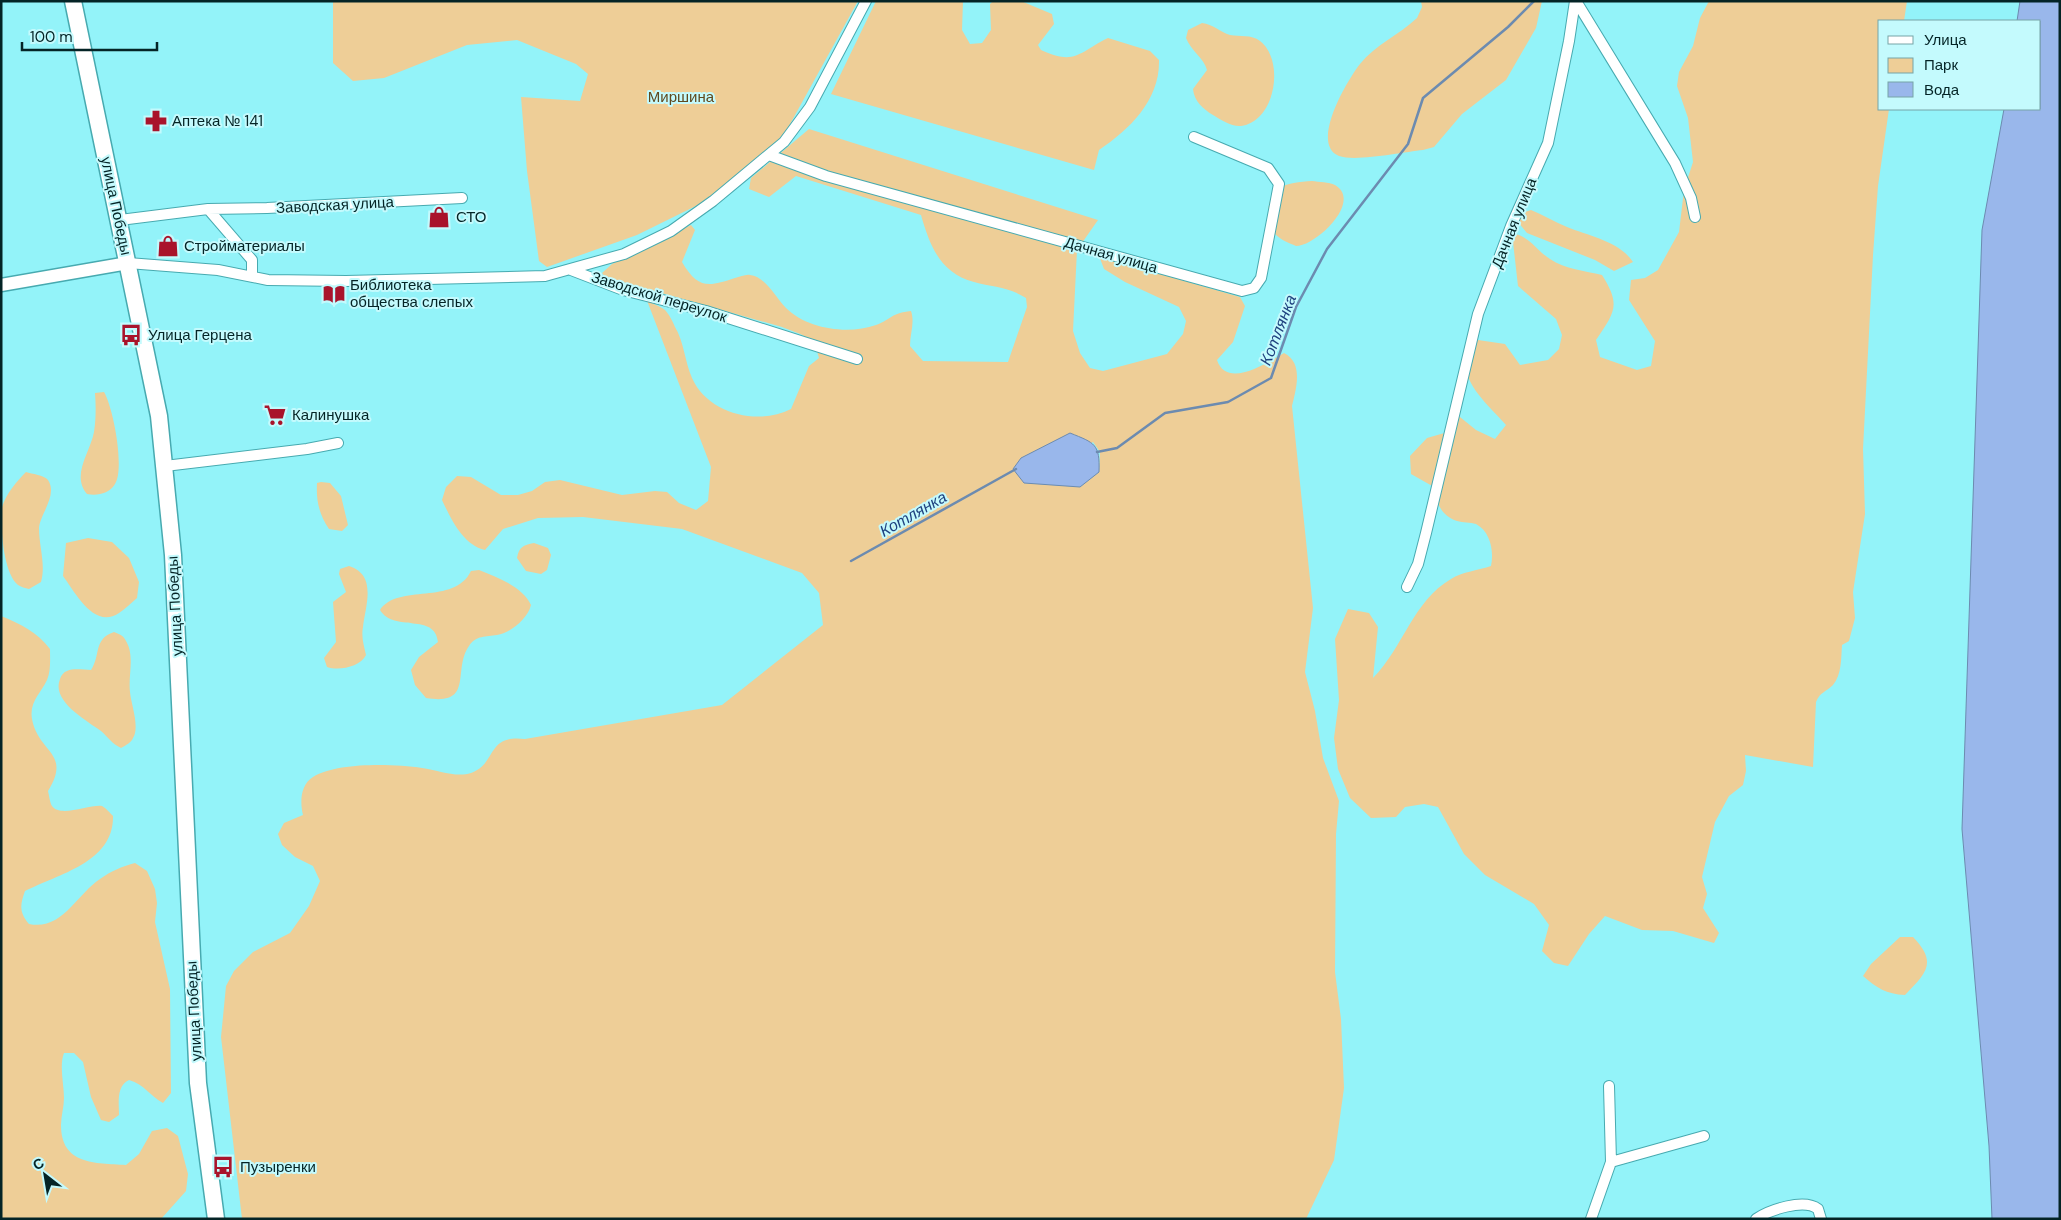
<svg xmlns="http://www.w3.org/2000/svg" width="2061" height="1220" viewBox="0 0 2061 1220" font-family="'DM Sans',sans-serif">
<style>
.green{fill:#eece97;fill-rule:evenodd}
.water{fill:#99b7eb;stroke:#6c8bb0}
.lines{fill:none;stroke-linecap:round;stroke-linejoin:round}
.stream{stroke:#6c8bb0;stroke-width:2.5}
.minor-casing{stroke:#47aab0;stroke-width:12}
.tertiary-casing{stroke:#47aab0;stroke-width:15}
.trunk-casing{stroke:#47aab0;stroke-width:19}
.minor{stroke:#fff;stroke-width:10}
.tertiary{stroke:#fff;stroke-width:12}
.trunk{stroke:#fff;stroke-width:16}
.labels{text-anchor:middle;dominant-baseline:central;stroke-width:4;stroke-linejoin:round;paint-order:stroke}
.park-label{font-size:15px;fill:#60491e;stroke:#c4fafd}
.poi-label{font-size:15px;fill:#042426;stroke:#c4fafd;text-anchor:start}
.street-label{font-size:15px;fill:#042426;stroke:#c4fafd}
.water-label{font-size:16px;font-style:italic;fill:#1f427f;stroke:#c4fafd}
</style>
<rect width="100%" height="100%" fill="#93f3f9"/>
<!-- green -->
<path class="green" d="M333,1H858L784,135L708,200L637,235L547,267L539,261L527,171L521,97L580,101L588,74L576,64L517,40L467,45L384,78L353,81L333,63Z
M876,1H963L962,30L970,44L982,43L991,30L990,4L993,1H1021L1052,14L1054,24L1038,45L1041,50C1076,66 1079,52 1108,38L1150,51L1159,60C1160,100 1130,129 1099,150L1094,170L831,94Z
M1421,1H1542L1536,28L1506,80L1462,114L1434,147L1423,150C1403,152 1356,162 1339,156C1309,144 1348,79 1360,64C1375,45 1399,35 1417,18L1422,7Z
M1709,1H1907L1904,21H1880V109H1889L1878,186L1873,255L1863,449L1865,514L1853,592L1855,618L1849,641L1842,645C1841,658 1842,674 1833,685C1826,692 1820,692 1816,702L1813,767L1745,755L1746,771L1743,785L1729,796L1715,822L1702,877L1707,894L1703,908L1719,933L1714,943L1673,931L1642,930L1605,916L1589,934L1568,966L1554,963L1542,951L1549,925L1534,904L1485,875L1464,854L1438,807L1424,804L1405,807L1396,817L1371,818L1350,798L1338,769L1334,738L1339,700L1335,639L1348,609L1369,613L1378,627L1373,678C1403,648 1413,601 1451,579C1462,572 1479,570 1491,566C1494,552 1491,532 1476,524C1470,522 1463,523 1457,521C1441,516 1436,502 1434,487L1411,474L1410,456L1427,438L1448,432L1455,413L1476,430L1495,439L1506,425C1483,399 1456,380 1468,342L1478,340L1505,344L1520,365L1548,360L1559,349L1562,335L1556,319L1518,286L1513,242L1515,234C1530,237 1537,251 1550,259C1565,269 1585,271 1602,275C1621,305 1615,312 1596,340L1600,357L1637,370L1651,366L1655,341L1629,300L1631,280L1645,278L1658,270L1679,232L1684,190L1693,162L1688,118L1677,86L1679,72L1693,46L1700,18Z
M1202,23C1213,24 1220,32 1230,35C1240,37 1251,34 1260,41C1285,60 1276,121 1241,126C1232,127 1221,120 1213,115C1203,109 1194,101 1193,89L1207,70C1204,58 1191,51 1186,38L1188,30Z
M809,129L1098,220L1077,250L1073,331L1080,353L1090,368L1103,371L1167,354L1183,334L1186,321L1179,307L1125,282L1104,269L1099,256L1240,297L1245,306L1233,342L1217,360C1227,390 1268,362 1284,353C1304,363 1296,389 1292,406L1313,608L1305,672L1315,711L1323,758L1339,801L1336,834L1335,972L1341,1019L1344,1088L1334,1160L1306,1219H242L221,1037L226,986L234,971L253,952L290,933L309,906L320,881L313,866L295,857L282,845L278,834L284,823L303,815C300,803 300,785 313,777C338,762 393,764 422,768C438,770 456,778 471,773C497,764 486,734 525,739L722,705L823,625L819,593L802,573L682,529L583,517L538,518L503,529L485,550C463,545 451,519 442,500L446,487L457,476L471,477L501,495H518L532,491L545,482L560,480L622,495L655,491L667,492L679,503L696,510L708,501L711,467L646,298C653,305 658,305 665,310C669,314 673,322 675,327C684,342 685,362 692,378C708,414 758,426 791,409L809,366L819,358C814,336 802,335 782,327L605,277L602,273L612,264L691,225L695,230L682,262C698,289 708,287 735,278C740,277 746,274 750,275C766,277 775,297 786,308C807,329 848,335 876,325C892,319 891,313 911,311C915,323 910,333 910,346L923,361L1008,362L1027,307L1026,298C1009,287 992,287 974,282C940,273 930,246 921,215L796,176L769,197L749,189L751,178ZM1093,442L1100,452L1099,472L1080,487L1024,483Z
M1312,181C1319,182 1329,182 1335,185C1363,201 1316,246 1296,246C1289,243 1281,240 1275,234C1265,223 1266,199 1277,190C1287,182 1300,182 1312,181Z
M1531,210C1543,215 1555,222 1567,227C1589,236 1619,241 1633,262L1614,271L1595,260L1527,233L1517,221L1518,214Z
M104,392C113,407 125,468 115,484C109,494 97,496 87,494C71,475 90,453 94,432C96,419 96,406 95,393Z
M26,472C32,474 44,475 48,480C58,495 40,514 39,528C39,547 46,564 41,582L29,589C25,588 21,587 18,585C3,573 0,525 2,507C6,494 17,481 26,472Z
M321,482L330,483L341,496L348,525L342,531L329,529C319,514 316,501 317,483Z
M88,538L112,542L129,558L139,582L137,598C131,603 125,609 119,613C94,630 75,592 63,576L66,543Z
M534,543L548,548L551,555L547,570L541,574L526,571L517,558C519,547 523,545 534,543Z
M349,566C378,575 365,607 363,627C361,637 364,646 366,655C360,667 339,671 327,667L324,658L336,642L333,602L346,592L339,574L340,569Z
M479,570C497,577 523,587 531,605C528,618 511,633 497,635C486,637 476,635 469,646C452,670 475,706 426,698L415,685L411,670L419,657L438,642C435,612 394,633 380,610C398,583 454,606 471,571Z
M1,616C21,624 37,632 50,649C50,659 51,671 47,680C41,693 29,702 32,719C38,753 72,752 48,791C49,795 50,803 52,806C60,818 91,804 102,806C106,808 110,813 113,816C114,862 59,874 25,891C20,905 19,912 29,924C62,931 77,894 100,879C111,871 123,866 135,863L147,871L155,889L157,903L155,922L170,989L171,1093L163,1103C149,1095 145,1085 129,1080C116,1086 119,1103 119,1115L109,1122L101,1120L91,1097L83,1062L74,1053H64C59,1066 64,1084 64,1098C64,1107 61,1116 61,1125C61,1165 95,1163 126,1165L139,1154L152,1131L167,1128L178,1136L188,1174L186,1191L161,1219H1Z
M114,632C119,634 123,635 126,641C135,656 128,675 130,692C131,704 140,727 133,738C131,743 126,745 121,748C112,744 108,737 101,731C86,720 51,701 60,679C61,675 64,672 67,671C74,668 84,670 91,670C101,655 93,639 114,632Z
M1900,937H1913C1938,963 1926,973 1905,995C1886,994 1877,988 1863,976L1871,964Z"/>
<!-- water -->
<path class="water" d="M2020,1H2060V1219H1992L1989,1146L1962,829L1982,230L2004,109H2040V21H2017Z
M1070,433C1095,443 1100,444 1099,472L1080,487L1024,483L1013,469L1021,458Z"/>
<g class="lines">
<!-- stream -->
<path class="stream" d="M1097,452L1117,448L1165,413L1228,402L1271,378L1296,307L1327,249L1408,144L1423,98L1508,27L1534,1
M851,561L1016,469"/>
<!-- minor casing -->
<g class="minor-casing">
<path id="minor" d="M1576,1L1675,163L1691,198L1695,217
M769,155L826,176L1242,291L1254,288L1261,278L1279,184L1268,168L1194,137
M208,209L252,260V277
M120,220L208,209L267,208L462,198
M128,263L218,270L268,280L346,281L545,276L624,254L671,231L713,201L784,142L810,107L866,1
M571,270L623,290L706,311L857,359
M165,466L307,449L338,443
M1407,587L1418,564L1426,533L1478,314L1511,226L1548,143L1569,41L1575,1
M1611,1162L1704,1136
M1591,1219L1611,1162L1609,1086
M1756,1219C1769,1210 1804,1198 1818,1209L1821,1219"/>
</g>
<!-- tertiary casing -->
<g class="tertiary-casing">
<path id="tertiary" d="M1,285L128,263"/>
</g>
<!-- trunk casing -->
<g class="trunk-casing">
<path id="trunk" d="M73,1L159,416L173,555L198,1083L216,1219"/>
</g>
<!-- minor -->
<use href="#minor" class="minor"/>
<!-- tertiary -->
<use href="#tertiary" class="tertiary"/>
<!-- trunk -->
<use href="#trunk" class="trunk"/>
</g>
<!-- icons -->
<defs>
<g id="pharmacy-bare" transform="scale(1.725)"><path d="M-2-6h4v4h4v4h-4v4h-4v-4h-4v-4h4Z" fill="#a9132b" stroke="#c4fafd" stroke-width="2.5" paint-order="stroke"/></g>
<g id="shop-bare" transform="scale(1.725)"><path d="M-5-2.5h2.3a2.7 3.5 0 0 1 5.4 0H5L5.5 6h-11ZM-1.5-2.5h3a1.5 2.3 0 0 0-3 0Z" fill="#a9132b" stroke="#c4fafd" stroke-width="2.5" paint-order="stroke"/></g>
<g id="library-bare" transform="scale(1.725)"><path d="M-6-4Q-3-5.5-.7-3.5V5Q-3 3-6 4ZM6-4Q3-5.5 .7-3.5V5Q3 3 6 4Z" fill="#a9132b" stroke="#c4fafd" stroke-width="2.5" paint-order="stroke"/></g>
<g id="bus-bare" transform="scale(1.725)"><path d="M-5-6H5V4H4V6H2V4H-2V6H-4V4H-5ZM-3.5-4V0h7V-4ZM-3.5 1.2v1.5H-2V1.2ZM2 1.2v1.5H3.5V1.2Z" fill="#a9132b" stroke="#c4fafd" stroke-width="2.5" paint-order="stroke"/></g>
<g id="supermarket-bare" transform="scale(1.725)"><path d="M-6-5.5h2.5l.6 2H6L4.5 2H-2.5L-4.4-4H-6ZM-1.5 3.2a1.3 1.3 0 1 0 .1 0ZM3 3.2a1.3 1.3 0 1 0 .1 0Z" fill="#a9132b" stroke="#c4fafd" stroke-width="2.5" paint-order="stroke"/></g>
</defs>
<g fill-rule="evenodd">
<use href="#pharmacy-bare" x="156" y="121"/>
<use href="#shop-bare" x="439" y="217"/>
<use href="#shop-bare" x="168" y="246"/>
<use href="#library-bare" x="334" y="294"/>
<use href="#bus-bare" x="131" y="335"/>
<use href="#supermarket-bare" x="275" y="415"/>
<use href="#bus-bare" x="223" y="1167"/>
</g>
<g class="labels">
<!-- park labels -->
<g class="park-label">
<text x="681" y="97">Миршина</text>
</g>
<!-- poi labels -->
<g class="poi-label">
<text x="172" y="121">Аптека № 141</text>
<text x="456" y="217">СТО</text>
<text x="184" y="246">Стройматериалы</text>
<text x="350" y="285">Библиотека<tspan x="350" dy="17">общества слепых</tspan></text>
<text x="148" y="335">Улица Герцена</text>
<text x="292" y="415">Калинушка</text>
<text x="240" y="1167">Пузыренки</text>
</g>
<!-- street labels -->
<g class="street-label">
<text transform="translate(335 205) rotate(-3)">Заводская улица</text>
<text transform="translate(116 206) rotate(78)">улица Победы</text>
<text transform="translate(1514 223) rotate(-68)">Дачная улица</text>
<text transform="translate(1111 255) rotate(16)">Дачная улица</text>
<text transform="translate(659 297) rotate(17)">Заводской переулок</text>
<text transform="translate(175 606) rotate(-93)">улица Победы</text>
<text transform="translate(194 1011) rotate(-93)">улица Победы</text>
</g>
<!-- water labels -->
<g class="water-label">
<text transform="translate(1278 330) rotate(-69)">Котлянка</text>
<text transform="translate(913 514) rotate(-30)">Котлянка</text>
</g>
</g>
<!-- border -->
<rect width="2061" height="1220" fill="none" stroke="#042426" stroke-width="5"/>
<!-- legend -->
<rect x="1878" y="20" width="162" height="90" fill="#c4fafd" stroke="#77a4a7"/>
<rect x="1888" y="36" width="25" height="8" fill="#ffffff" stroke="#77a4a7"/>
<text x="1924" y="45" font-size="15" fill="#042426">Улица</text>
<rect x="1888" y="58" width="25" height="15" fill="#eece97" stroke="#77a4a7"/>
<text x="1924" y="70" font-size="15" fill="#042426">Парк</text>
<rect x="1888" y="82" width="25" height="15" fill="#99b7eb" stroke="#77a4a7"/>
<text x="1924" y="95" font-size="15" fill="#042426">Вода</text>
<!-- north arrow -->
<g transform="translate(45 1175) rotate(329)" stroke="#c4fafd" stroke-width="4" paint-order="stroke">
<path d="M0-4L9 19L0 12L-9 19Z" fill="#042426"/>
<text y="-8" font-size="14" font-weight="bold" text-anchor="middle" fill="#042426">С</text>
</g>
<!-- scale -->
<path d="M22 42v8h135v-8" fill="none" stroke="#042426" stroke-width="2.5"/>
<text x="30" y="42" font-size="15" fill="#042426" stroke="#c4fafd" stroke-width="4" paint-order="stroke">100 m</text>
</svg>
